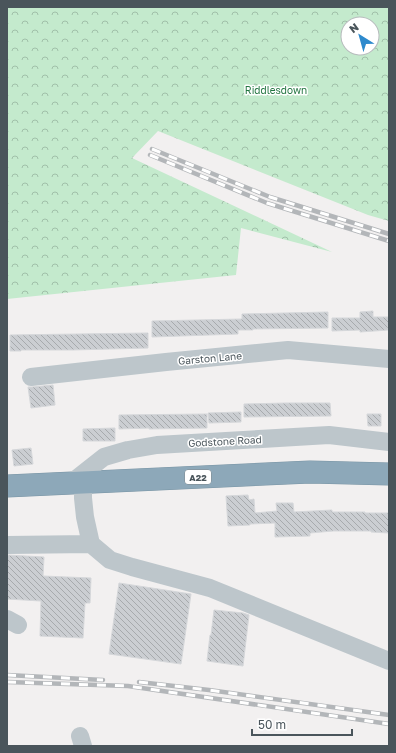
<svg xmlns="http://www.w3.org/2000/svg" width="396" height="753" viewBox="0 0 396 753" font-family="'Golos Text',sans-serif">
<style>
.forest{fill:url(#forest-crowns);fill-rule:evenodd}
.building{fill:url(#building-back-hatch);stroke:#d5d7da}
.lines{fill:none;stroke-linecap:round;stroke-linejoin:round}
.highway-casing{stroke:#7994a4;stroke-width:23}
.minor{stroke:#bdc6cb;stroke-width:18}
.highway{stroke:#8da8b9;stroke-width:22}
.rail-casing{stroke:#b3b6b9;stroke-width:4.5}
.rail{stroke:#fff;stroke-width:3;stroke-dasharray:9;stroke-linecap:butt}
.labels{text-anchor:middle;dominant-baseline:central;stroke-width:3;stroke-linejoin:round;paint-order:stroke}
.shield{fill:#fff;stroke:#80888c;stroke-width:1}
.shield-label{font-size:9px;font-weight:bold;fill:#4a555b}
.park-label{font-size:10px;fill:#227540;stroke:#fff}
.street-label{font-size:10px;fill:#4a555b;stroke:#fff}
</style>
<defs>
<pattern id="forest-crowns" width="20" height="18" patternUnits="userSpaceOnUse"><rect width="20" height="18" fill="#c4eacd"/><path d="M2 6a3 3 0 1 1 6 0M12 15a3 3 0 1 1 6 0" fill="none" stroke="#a1c0a9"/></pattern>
<pattern id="building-back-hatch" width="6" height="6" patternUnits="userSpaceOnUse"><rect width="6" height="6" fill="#cbced2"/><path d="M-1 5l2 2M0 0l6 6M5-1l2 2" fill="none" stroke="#a7aaad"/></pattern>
</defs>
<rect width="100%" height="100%" fill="#f2f0f0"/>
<!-- forest -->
<path class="forest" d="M7,7H389V221L368,215L158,131L132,158L332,252L241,228L236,275L7,299ZM348,24H372V48H348Z"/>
<!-- building -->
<path class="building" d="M373,311V317H389L388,330L360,332V330L332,331V318H360V312Z
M328,312V328L253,329V330H238V334L152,337V321L242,319V314Z
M148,333V348L72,350H21V351H10V335Z
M53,385L55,405L31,408L28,387H32Z
M286,403H330L331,416L244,417V404Z
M241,412V422L209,423L208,413Z
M207,414V428L149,429V428L119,429V415Z
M367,414H381V426H368Z
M115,428V441H83V429Z
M31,448L33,464L14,466L12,450Z
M248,495L249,500L254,499L255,513L277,511L276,503H293L294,512L332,510V512H365V513H389V533L371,532V531H333L310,533V536L275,537V523L250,524V525L228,526L226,496Z
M7,555L44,557L43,576L91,578L90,603H85L83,638L40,636L41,601L7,599Z
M119,583L191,594L181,664L109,654Z
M214,610L243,613L249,615L243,666L207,661L210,635H211Z"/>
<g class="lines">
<!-- highway casing -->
<g class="highway-casing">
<path id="highway" d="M7,486L310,472L389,474"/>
</g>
<!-- minor -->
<path class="minor" d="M31,377L166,362L288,350L389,359
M71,483L104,457L128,450L157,445L329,435L389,442
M83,483V498L85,517L91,544
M7,545L91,544L110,560L132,567L210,588L389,661
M7,619L18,625
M80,736L83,746"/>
<!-- highway -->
<use href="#highway" class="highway"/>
<!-- rail casing -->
<g class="rail-casing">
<path id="rail" d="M152,149L270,197L389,234
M150,155L267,203L389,241
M7,675L103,680
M7,682L128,686L389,724
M139,682L209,690L389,715"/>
</g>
<!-- rail -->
<use href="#rail" class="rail"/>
</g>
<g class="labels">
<!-- shield labels -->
<rect class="shield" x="185" y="470" width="26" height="14" rx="3"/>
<g class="shield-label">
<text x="198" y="477">A22</text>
</g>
<!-- park labels -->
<g class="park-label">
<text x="276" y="90">Riddlesdown</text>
</g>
<!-- street labels -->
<g class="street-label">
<text transform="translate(210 358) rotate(-5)">Garston Lane</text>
<text transform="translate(225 441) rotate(-3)">Godstone Road</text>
</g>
</g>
<!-- border -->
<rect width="396" height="753" fill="none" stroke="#4a555b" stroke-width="16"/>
<!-- north arrow -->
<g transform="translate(360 36) rotate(323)"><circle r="19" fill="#ffffff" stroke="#b7bbbd"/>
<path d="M0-3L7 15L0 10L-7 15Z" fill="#2e8acd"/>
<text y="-6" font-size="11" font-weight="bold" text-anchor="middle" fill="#4a555b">N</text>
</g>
<!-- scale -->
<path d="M252 729v6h100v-6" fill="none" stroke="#4a555b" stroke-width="2"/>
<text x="258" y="729" font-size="12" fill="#4a555b" stroke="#ffffff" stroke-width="3" paint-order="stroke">50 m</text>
</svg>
